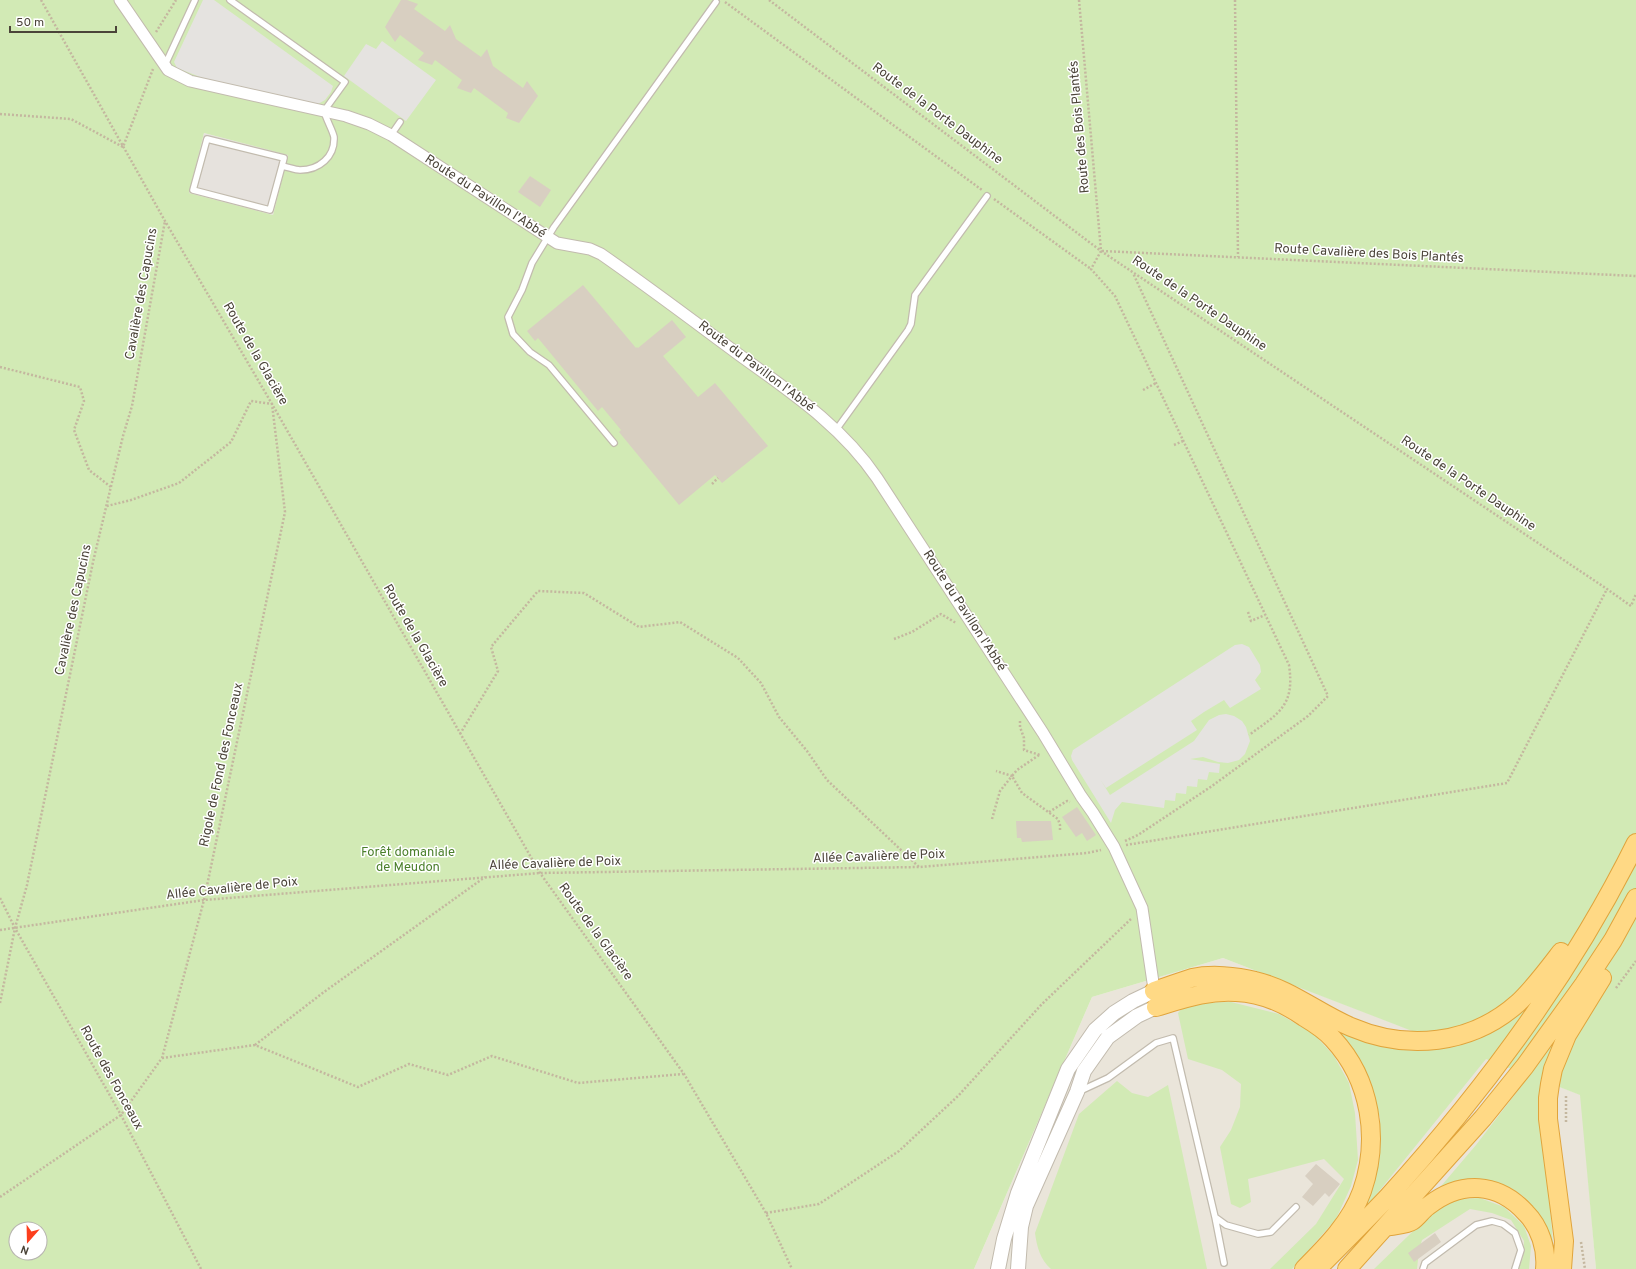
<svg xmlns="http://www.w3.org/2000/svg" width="1636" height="1269" viewBox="0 0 1636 1269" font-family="Overpass,sans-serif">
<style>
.residential{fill:#eae5da}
.industrial{fill:#e6e2dd}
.green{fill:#d2eab5;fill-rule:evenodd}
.parking{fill:#e5e3e0}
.building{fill:#d8cfc1}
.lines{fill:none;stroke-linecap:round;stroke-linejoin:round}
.service-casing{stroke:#c2bbae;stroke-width:8}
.minor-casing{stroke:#c2bbae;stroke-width:13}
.tertiary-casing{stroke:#c2bbae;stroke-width:16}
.trunk-casing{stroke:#e0a43c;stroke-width:20}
.path{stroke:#c4b79f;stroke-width:2.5;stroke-dasharray:2 2;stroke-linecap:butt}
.service{stroke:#fff;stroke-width:5.5}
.minor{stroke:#fff;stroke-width:11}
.tertiary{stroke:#fff;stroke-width:14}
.trunk{stroke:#ffd985;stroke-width:18}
.labels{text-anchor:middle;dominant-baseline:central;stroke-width:3;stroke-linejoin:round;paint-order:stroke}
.street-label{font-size:13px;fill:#4b4439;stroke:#fff}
.park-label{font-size:13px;fill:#4a7f2a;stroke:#fff}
</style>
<rect width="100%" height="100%" fill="#f6f3ec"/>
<!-- residential -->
<path class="residential" d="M1223,958L1581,1095L1596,1269H974L1092,997Z"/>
<!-- industrial -->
<path class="industrial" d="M204,133L288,154L273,215L188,193Z"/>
<!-- green -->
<path class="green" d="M0,0H1636V1269H1596L1580,1095L1544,1081C1534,1112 1543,1147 1547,1179C1550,1200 1551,1222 1553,1243L1548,1242L1540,1216L1524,1197L1511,1188L1495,1182L1473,1178L1436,1192L1476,1145L1529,1076L1486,1059L1363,1211V1206L1375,1179L1380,1146V1118L1367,1080L1326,1024C1347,1033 1368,1043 1390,1048C1404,1052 1437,1050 1451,1046L1223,958L1092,997L974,1269H0ZM204,133L288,155L273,215L189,193ZM16,1229H40V1253H16Z
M1231,1002L1279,1014L1314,1034L1334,1056L1349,1083L1355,1113L1358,1160L1351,1186L1336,1219L1292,1269H1270L1316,1224L1344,1179L1324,1159L1248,1179L1251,1202L1240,1208L1231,1204L1220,1147L1231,1130L1240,1107L1241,1084L1222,1070L1188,1059L1178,1013L1187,1003Z
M1117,1081L1132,1093L1148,1097L1168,1085L1207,1269H1051C1040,1259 1037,1247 1035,1233L1079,1114Z
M1480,1198L1504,1207L1524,1226L1531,1246L1529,1269H1518L1523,1258L1524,1241L1511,1220L1492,1213L1470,1209L1422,1240L1419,1250L1417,1269H1374L1439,1206L1458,1199Z"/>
<!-- parking -->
<path class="parking" d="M203,0H214L333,86L331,92L325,100L318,104L208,80L177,68L174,62Z
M382,41L436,80L406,121L344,76L366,44L376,49Z
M1242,644L1249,647L1260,665L1261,672L1255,680L1261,689L1230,708L1224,700L1204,712L1191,721L1197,730L1106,788L1100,779L1110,795L1194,741L1209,720L1219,715L1226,714L1234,716L1242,721L1246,727L1250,741L1245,754L1239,760L1228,763L1218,762L1203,757L1190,759L1220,764L1219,773L1209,772L1207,780L1198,779L1197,787L1187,786L1186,794L1176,793L1175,801L1165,800L1164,808L1122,802L1115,810L1111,823L1072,760L1071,756L1073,750L1235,645Z"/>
<!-- building -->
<path class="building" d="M401,0H407L418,4L414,9L445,31L450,25L456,39L481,57L487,49L493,66L523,88L527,81L538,96L519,123L506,118L508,113L474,88L471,93L457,88L462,80L435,60L432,65L418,60L424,53L400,35L395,42L385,27Z
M530,176L551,190L540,207L518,192Z
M583,285L636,348L637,347L638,348L672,320L686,337L663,356L698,397L715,383L768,446L722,483L715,475L679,505L619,432L621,430L602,407L598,411L538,338L535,341L527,331Z
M1077,807L1096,835L1087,841L1082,833L1076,837L1062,817Z
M1016,821H1051L1053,840L1022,842L1021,838H1017Z
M1316,1164L1340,1184L1329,1197L1325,1193L1313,1206L1302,1197L1313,1184L1305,1176Z
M1435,1233L1441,1242L1414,1262L1408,1253Z"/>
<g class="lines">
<!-- service casing -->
<g class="service-casing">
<path id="service" d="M230,0L345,82L324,111C326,119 333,131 334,137C335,157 319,170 300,170C295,170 288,167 282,166L284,158L207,139L193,190L270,210L282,166
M165,65L195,0
M391,135L400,122
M836,430L908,330L911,324L915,295L987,196
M614,443L549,365L530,352L513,334L508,317L522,290L532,263L554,227L716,2
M1080,1091L1108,1078L1156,1043L1173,1038L1215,1217L1226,1225L1258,1234L1271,1232L1296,1207
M1215,1217L1224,1263
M1423,1269L1425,1263L1476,1225L1492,1221L1503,1224L1515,1233L1521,1250L1515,1269"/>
</g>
<!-- minor casing -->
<g class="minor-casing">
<path id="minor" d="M120,0L168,70L190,81L346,116L369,124L391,135L557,243L590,249L601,254C647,286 692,320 738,354C789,391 841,425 877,478L1043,733L1081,796L1093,813L1114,847L1142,908L1155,996"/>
</g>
<!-- tertiary casing -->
<g class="tertiary-casing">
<path id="tertiary" d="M998,1269L1004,1239L1018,1193L1068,1069L1095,1030L1114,1013L1133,1001L1154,991
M1018,1269L1021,1227L1026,1206L1077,1092L1084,1071L1108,1037L1137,1016L1156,1007"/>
</g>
<!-- trunk casing -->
<g class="trunk-casing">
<path id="trunk" d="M1154,991C1167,987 1179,982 1192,978C1211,974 1236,976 1255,981C1290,989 1318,1013 1351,1027C1407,1051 1471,1045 1518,1003C1534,988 1548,969 1561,952
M1156,1007C1183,999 1208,990 1236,992C1261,993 1284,1003 1304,1017C1314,1023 1325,1030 1333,1039C1371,1080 1380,1139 1362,1191C1351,1222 1326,1247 1304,1269
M1386,1227C1393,1225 1406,1225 1412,1221C1418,1217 1422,1210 1428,1206C1461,1180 1498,1182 1526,1213C1540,1227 1547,1249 1545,1269
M1317,1269C1341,1245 1364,1222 1387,1198C1484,1091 1572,972 1636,843
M1347,1269L1483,1118L1525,1066L1584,984L1613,940L1636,898
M1562,1269L1564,1241L1548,1119V1098L1550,1084L1553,1069L1567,1035L1602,978"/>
</g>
<!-- path -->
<path class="path" d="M41,0L165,221L272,404L540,873L684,1074L766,1213L792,1269
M769,0L1101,251L1607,589L1631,606L1636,594
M1079,0L1101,251
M1235,0L1238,257
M725,2L982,190
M156,32L176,0
M0,114L71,119L123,147L153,69
M994,199L1091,269
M1101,251L1091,269L1115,296L1289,665C1295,706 1279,713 1249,735
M1102,251L1636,276
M0,367L80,387L84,401L74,430L89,470L111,487
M1143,390L1156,383
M1174,445L1183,441
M712,484L718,478
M1248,612L1251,621L1265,615
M894,639L912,632L941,614L956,623
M1020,721V727L1024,738V750L1040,755
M460,734L498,671L491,647L538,591L584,593L639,627L680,622L738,658L761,683L779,717L807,751L827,780L919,867
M1039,755L1017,770L1012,776L1022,793L1058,819L1060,825V831
M1049,812L1067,801L1070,802
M992,819L1000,791L1012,776L996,771
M1125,841L1138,835L1212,786L1308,716L1328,696L1133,273
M1126,845L1507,783L1607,589
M0,898L15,928L121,1115L201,1269
M0,930L204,900L540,873L920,867L1087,853L1101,850
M1616,988L1636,961
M0,1003L15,928L27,885L36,841L93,562L123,436L132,406L165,221
M255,1045L324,992L485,877
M162,1058L255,1045L358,1087L409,1064L448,1075L492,1056L578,1083L683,1074
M1566,1122V1095
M0,1197L121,1115L162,1058L204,900L285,512L272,404L251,401L231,442L179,483L131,500L107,506
M766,1213L819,1204L899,1151L958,1096L1042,1004L1132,918
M1581,1242L1585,1269"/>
<!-- service -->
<use href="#service" class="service"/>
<!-- minor -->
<use href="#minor" class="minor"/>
<!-- tertiary -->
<use href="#tertiary" class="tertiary"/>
<!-- trunk -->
<use href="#trunk" class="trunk"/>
</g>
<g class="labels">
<!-- street labels -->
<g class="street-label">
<text transform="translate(937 114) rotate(37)">Route de la Porte Dauphine</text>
<text transform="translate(1080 127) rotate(-95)">Route des Bois Plantés</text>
<text transform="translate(485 197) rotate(33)">Route du Pavillon l'Abbé</text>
<text transform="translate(1369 254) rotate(3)">Route Cavalière des Bois Plantés</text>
<text transform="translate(142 294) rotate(-80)">Cavalière des Capucins</text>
<text transform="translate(1199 304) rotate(34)">Route de la Porte Dauphine</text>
<text transform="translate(255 354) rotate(60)">Route de la Glacière</text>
<text transform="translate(756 367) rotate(37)">Route du Pavillon l'Abbé</text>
<text transform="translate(1468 484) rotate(34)">Route de la Porte Dauphine</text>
<text transform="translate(74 610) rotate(-78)">Cavalière des Capucins</text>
<text transform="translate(964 611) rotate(57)">Route du Pavillon l'Abbé</text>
<text transform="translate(415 636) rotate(60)">Route de la Glacière</text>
<text transform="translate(222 765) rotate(-78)">Rigole de Fond des Fonceaux</text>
<text transform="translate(879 857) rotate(-2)">Allée Cavalière de Poix</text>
<text transform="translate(555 864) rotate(-2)">Allée Cavalière de Poix</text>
<text transform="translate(232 889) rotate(-6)">Allée Cavalière de Poix</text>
<text transform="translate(595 932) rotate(54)">Route de la Glacière</text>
<text transform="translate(111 1078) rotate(61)">Route des Fonceaux</text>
</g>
<!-- park labels -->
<g class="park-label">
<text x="408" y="853">Forêt domaniale<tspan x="408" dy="15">de Meudon</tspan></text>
</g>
</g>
<!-- north arrow -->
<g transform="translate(28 1241) rotate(200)"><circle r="19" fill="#ffffff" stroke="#b7b4b0"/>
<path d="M0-3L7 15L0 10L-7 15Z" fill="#fc3f1d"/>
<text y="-6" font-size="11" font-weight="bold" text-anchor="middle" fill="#4b4439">N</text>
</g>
<!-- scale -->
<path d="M10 26v6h106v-6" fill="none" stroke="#4b4439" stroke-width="2"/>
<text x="16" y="26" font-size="12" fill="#4b4439" stroke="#ffffff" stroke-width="3" paint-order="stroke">50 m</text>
</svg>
